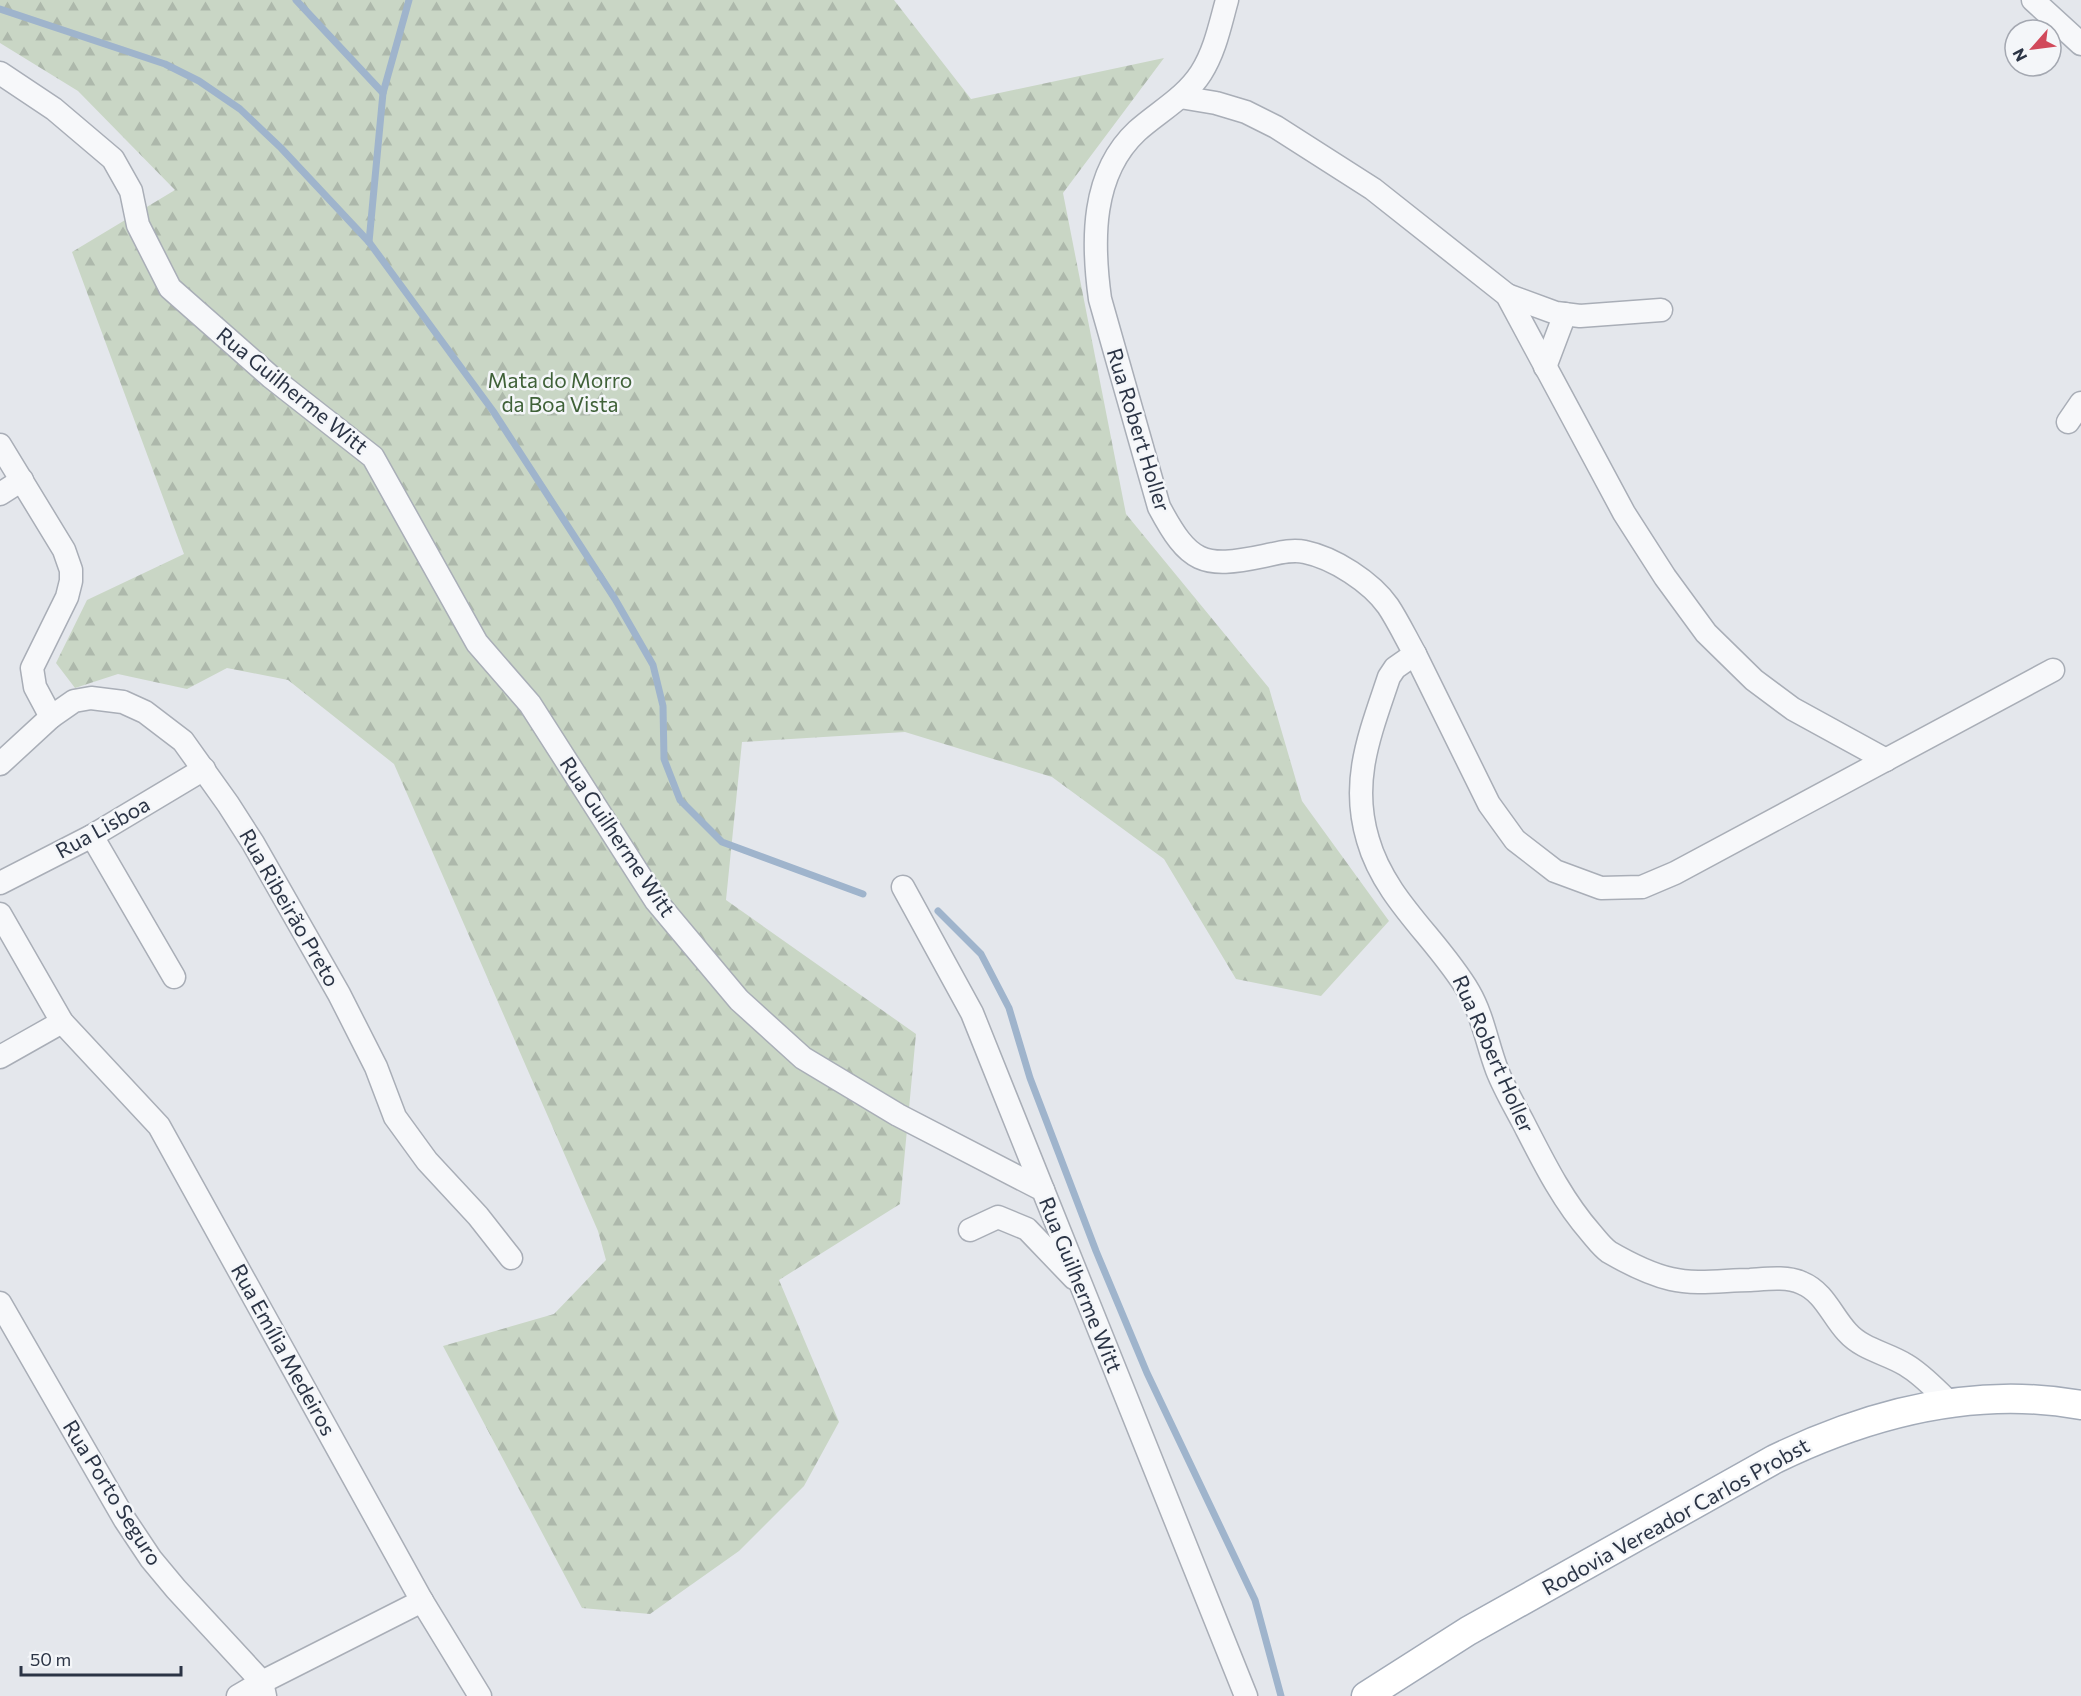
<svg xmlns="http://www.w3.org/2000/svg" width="2081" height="1696" font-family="Commissioner,sans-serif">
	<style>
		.forest { fill: url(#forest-firs) }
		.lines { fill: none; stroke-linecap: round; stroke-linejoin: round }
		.stream { stroke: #9fb4cc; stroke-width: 7 }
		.minor-casing { stroke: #a9aeb7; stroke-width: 25 }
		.major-casing { stroke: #a3abb8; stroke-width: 31 }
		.minor { stroke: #f7f8fa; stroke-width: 22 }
		.major { stroke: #fff; stroke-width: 28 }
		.labels { text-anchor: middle; stroke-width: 5; stroke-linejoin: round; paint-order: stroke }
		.park-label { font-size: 21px; fill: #3f6138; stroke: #f4f6f9 }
		.street-label { font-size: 21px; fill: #2b3445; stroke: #f4f6f9 }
	</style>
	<defs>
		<pattern id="forest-firs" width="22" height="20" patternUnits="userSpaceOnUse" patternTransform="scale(1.5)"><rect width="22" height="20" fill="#c9d6c5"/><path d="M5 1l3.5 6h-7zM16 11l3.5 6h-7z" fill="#adb8ab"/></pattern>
	</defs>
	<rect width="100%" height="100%" fill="#e4e7ec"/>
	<!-- forest -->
	<polygon class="forest" points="0,0 894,0 971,99 1164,58 1063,193 1126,514 1269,688 1302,801 1389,921 1321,996 1236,979 1164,859 1052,777 905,732 742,742 726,900 916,1034 900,1204 779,1280 839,1422 804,1486 739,1551 650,1614 582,1608 443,1346 554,1314 606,1260 598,1231 394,764 288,680 227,668 187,689 118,674 75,688 56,663 87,600 184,554 72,252 175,190 78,91 0,43"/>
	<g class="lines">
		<!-- stream -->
		<g class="stream">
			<polyline points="296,0 383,93"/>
			<polyline points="0,9 165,64 199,81 240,109 281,148 369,242 493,411 615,599 653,665 663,706 664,759 680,800 722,842 863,894"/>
			<polyline points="369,242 383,93 409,0"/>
			<polyline points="938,911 981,954 1009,1008 1030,1078 1096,1251 1147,1373 1255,1600 1281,1696"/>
		</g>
		<!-- minor casing -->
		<g class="minor-casing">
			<g id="minor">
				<path d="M1227,0c-7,25 -12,51 -26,73 -16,25 -43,39 -64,58 -46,43 -45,110 -37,168l59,208c30,56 43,62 105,49 14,-3 28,-7 41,-4 29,6 66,30 83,54 10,15 18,32 27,48l-20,14 -6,9c-19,57 -39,104 -21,163 17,60 70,99 101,152 14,24 18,52 28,78 7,18 17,35 26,52 20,39 39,78 68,111 6,7 11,14 18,19 19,11 40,22 62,27 25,6 54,1 79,1 16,-1 37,-4 52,3 22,9 30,33 45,49 16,18 40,21 59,33 17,10 30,25 44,38"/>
				<polyline points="2033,0 2081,44"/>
				<polyline points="0,73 54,109 113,159 131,191 138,225 170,288 271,377 373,457 477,643 530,704 656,901 739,1000 803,1058 898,1115 1043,1190 1246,1696"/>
				<polyline points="1180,97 1216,103 1246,112 1276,127 1373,189 1507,295 1624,513 1665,577 1706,633 1754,680 1793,709 1886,760"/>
				<polyline points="1507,295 1556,313 1580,316 1661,310"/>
				<polyline points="1545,367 1565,314"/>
				<polyline points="2068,422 2081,403"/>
				<polyline points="0,445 64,550 71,570 71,581 67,597 32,668 35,687 51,717"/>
				<polyline points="0,494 22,480"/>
				<polyline points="1415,654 1489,804 1515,840 1555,871 1601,888 1642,887 1675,873 2053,670"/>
				<polyline points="0,764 51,717 74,701 91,698 123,702 145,712 183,741 228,804 253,843 339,994 376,1067 395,1117 427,1161 478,1216 511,1258"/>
				<polyline points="92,836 174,977"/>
				<polyline points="0,883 92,836 204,769"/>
				<polyline points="903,887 972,1013 1043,1190"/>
				<polyline points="0,914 62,1022 159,1126 422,1601 480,1696"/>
				<polyline points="0,1057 62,1022"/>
				<polyline points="970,1230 998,1217 1027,1229 1074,1278"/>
				<polyline points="0,1303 125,1520 151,1559 176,1589 262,1682 265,1696"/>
				<polyline points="238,1696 262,1682 422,1601"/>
			</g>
		</g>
		<!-- major casing -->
		<g class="major-casing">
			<path id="major" d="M1366,1696l102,-65 307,-172c95,-46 201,-73 306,-54"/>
		</g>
		<!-- minor -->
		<use href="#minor" class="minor"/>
		<!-- major -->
		<use href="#major" class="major"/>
	</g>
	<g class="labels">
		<!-- park labels -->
		<g class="park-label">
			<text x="560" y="388">Mata do Morro<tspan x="560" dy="24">da Boa Vista</tspan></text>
		</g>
		<!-- street labels -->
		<g class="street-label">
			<text transform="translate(292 391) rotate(39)" y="7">Rua Guilherme Witt</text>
			<text transform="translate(1138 430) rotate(73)" y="7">Rua Robert Holler</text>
			<text transform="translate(103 828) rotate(-29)" y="7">Rua Lisboa</text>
			<text transform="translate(617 837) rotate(56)" y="7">Rua Guilherme Witt</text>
			<text transform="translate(289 908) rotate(60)" y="7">Rua Ribeirão Preto</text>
			<text transform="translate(1493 1054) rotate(66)" y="7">Rua Robert Holler</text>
			<text transform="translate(1080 1285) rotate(68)" y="7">Rua Guilherme Witt</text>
			<text transform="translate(283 1350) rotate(61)" y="7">Rua Emília Medeiros</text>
			<text transform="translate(112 1493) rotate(58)" y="7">Rua Porto Seguro</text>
			<text transform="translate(1676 1517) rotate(-29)" y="7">Rodovia Vereador Carlos Probst</text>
		</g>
	</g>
	<!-- north arrow -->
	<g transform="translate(2033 48) rotate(242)"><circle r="28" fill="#f4f6f9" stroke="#a4a8b1" stroke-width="1.5"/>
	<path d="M0-4.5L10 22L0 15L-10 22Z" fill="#d1495b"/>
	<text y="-9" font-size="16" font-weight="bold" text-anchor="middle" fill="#2b3445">N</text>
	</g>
	<!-- scale -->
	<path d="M21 1666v9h160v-9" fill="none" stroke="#2b3445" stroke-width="3"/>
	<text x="30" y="1666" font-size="18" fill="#2b3445" stroke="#f4f6f9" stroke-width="4.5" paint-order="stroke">50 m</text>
</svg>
